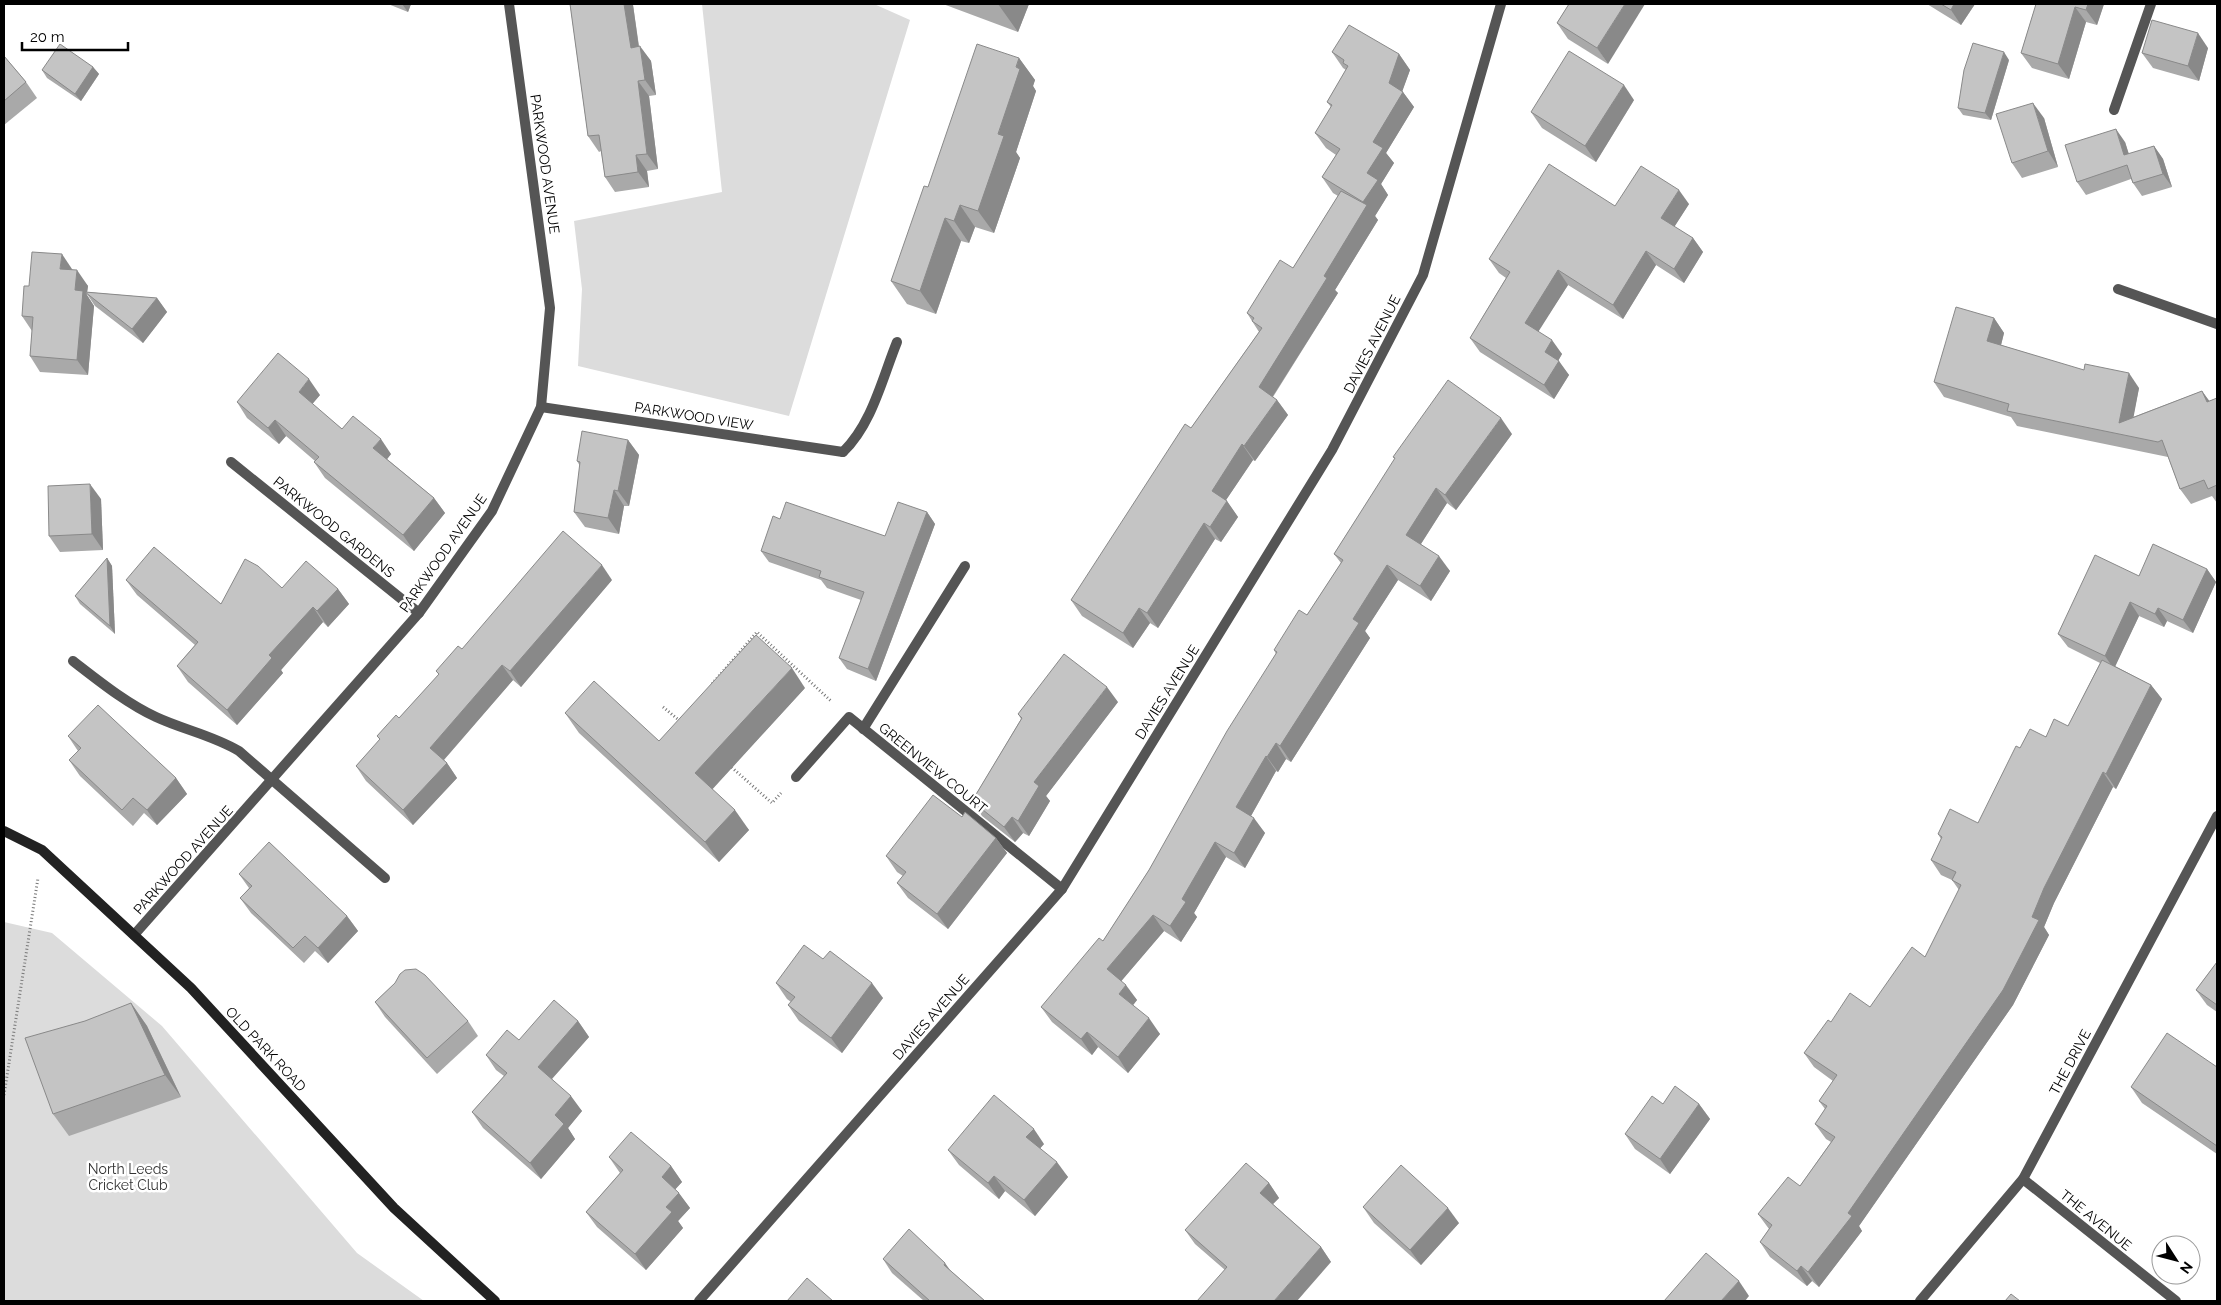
<svg xmlns="http://www.w3.org/2000/svg" width="2221" height="1305" font-family="Raleway,sans-serif">
	<style>
		.green { fill: #dcdcdc }
		.lines { fill: none; stroke-linecap: round; stroke-linejoin: round }
		.path { stroke: #777; stroke-width: 3; stroke-dasharray: 1 2.5; stroke-linecap: butt }
		.lane { stroke: #555; stroke-width: 10 }
		.street { stroke: #555; stroke-width: 10 }
		.secondary { stroke: #222; stroke-width: 10 }
		.wall { fill: #a9a9a9 }
		.shaded-wall { fill: #898989 }
		.building { fill: #c4c4c4; stroke: #898989 }
		.labels { text-anchor: middle; stroke-width: 5; stroke-linejoin: round; paint-order: stroke }
		.street-label { font-size: 14px; fill: #000; stroke: #fff }
		.park-label { font-size: 14px; fill: #333; stroke: #fff }
	</style>
	<rect width="100%" height="100%" fill="#fff"/>
	<!-- green -->
	<g class="green">
		<polygon points="702,4 874,4 910,20 789,416 578,366 582,289 574,221 722,192"/>
		<polygon points="4,922 52,933 162,1026 357,1253 424,1301 4,1301"/>
	</g>
	<g class="lines">
		<!-- path -->
		<g class="path">
			<polyline points="712,684 757,632 832,702"/>
			<polyline points="663,707 680,721"/>
			<polyline points="729,765 772,803 781,793"/>
			<polyline points="4,1095 38,878"/>
		</g>
		<!-- lane -->
		<g class="lane">
			<path d="M843,452c29,-28 39,-73 54,-110"/>
			<path d="M73,661c26,20 53,42 83,56 28,13 56,18 83,34l146,127"/>
			<polyline points="863,729 965,566"/>
		</g>
		<!-- street -->
		<g class="street">
			<polyline points="2114,110 2151,4"/>
			<polyline points="2118,289 2217,324"/>
			<polyline points="541,407 843,452"/>
			<polyline points="231,462 419,613"/>
			<polyline points="796,777 849,717 1062,889"/>
			<polyline points="134,935 419,613 492,511 541,407 550,308 509,4"/>
			<polyline points="2023,1179 2176,1301"/>
			<polyline points="699,1301 1062,889 1332,450 1423,275 1501,4"/>
			<polyline points="1920,1301 2023,1179 2217,816"/>
		</g>
		<!-- secondary -->
		<polyline class="secondary" points="4,831 42,850 191,988 394,1208 495,1301"/>
	</g>
	<!-- wall -->
	<g class="wall">
		<polygon points="388,4 411,4 408,12"/>
		<polygon points="570,4 643,4 633,5 639,46 651,61 656,95 649,96 658,169 647,171 649,187 615,192 605,177 601,151 599,152 588,136"/>
		<polygon points="943,4 1029,4 1018,32"/>
		<polygon points="1569,4 1608,64 1568,39 1557,23"/>
		<polygon points="1927,4 1975,4 1961,25"/>
		<polygon points="2036,4 2104,4 2097,25 2086,22 2069,79 2032,68 2021,53"/>
		<polygon points="2208,48 2199,81 2153,68 2142,53"/>
		<polygon points="1332,52 1399,54 1410,70 1402,91 1414,107 1386,153 1394,163 1381,184 1388,195 1375,216 1378,220 1335,290 1338,293 1273,397 1277,400 1288,415 1255,461 1253,460 1226,500 1238,517 1221,542 1215,539 1158,628 1150,623 1133,648 1082,616 1071,600 1191,428 1259,332 1247,313 1293,268 1338,196 1333,193 1322,177 1336,155 1326,148 1315,133 1331,107 1327,102 1346,70 1343,68"/>
		<polygon points="4,56 26,82 37,98 4,125"/>
		<polygon points="1019,58 1035,80 1033,86 1036,91 1016,152 1020,158 994,233 975,227 969,243 961,241 936,314 907,304 891,281 928,187"/>
		<polygon points="2009,60 1991,120 1963,115 1958,108"/>
		<polygon points="93,67 99,74 81,101 47,78 42,70"/>
		<polygon points="1634,100 1596,162 1542,128 1531,112"/>
		<polygon points="2044,118 2058,167 2022,178 2012,163"/>
		<polygon points="2125,142 2129,154 2154,146 2163,159 2172,187 2142,196 2133,183 2131,179 2086,195 2077,182"/>
		<polygon points="1689,204 1674,227 1693,238 1703,252 1684,283 1656,265 1623,319 1568,285 1538,331 1562,354 1558,361 1569,375 1554,399 1480,352 1470,338 1506,278 1499,273 1489,259 1615,206"/>
		<polygon points="72,269 88,286 87,292 157,298 167,312 143,343 95,306 87,294 87,295 94,306 88,375 40,372 30,356 32,331 22,316 29,286"/>
		<polygon points="1994,318 2004,333 2001,345 2139,388 2133,417 2202,391 2209,401 2217,398 2217,503 2212,496 2191,504 2180,489 2168,457 2017,426 2011,417 1944,397 1934,382"/>
		<polygon points="320,395 312,404 342,429 391,454 387,459 434,498 445,513 414,551 325,478 314,462 315,461 286,436 279,444 247,418 237,402"/>
		<polygon points="1512,434 1456,510 1447,503 1421,544 1450,571 1431,601 1398,580 1365,631 1370,638 1291,762 1286,759 1278,772 1276,771 1251,816 1265,833 1245,868 1226,857 1194,913 1197,917 1181,942 1164,931 1121,981 1137,1000 1133,1005 1160,1034 1128,1073 1098,1047 1092,1055 1052,1022 1041,1007 1103,941 1149,870 1276,654 1274,650 1307,615 1341,563 1334,554 1395,459 1393,457"/>
		<polygon points="628,440 639,455 629,506 624,506 619,534 585,527 574,512 580,466 577,461"/>
		<polygon points="101,499 103,550 60,552 49,536"/>
		<polygon points="927,512 935,524 876,681 847,669 839,658 861,600 827,588 821,580 769,562 761,551 780,519 885,536"/>
		<polygon points="107,558 112,566 115,634 80,604 75,596"/>
		<polygon points="2207,569 2216,582 2193,633 2167,621 2164,627 2139,616 2115,666 2151,685 2162,699 2116,789 2113,787 2054,903 2044,927 2049,935 2013,1005 1859,1226 1862,1231 1819,1287 1812,1281 1807,1286 1770,1257 1760,1242 1769,1229 1758,1214 1800,1186 1831,1142 1826,1139 1815,1124 1825,1109 1819,1101 1833,1081 1814,1067 1804,1053 1831,1022 1870,1007 1925,957 1959,890 1952,880 1941,875 1931,860 1941,839 1938,834 1978,823 2020,748 2068,726 2100,663 2068,647 2058,634 2139,576"/>
		<polygon points="126,580 221,604 338,589 349,604 328,627 323,622 281,670 283,673 237,725 188,682 177,666 195,645 137,595"/>
		<polygon points="612,580 521,687 513,680 444,760 447,763 457,778 413,825 366,781 356,766 380,740 377,736 399,718 439,675 436,671 462,649"/>
		<polygon points="805,688 712,789 749,830 719,862 579,733 565,713 659,741"/>
		<polygon points="1118,702 1046,796 1050,801 1029,836 1023,833 1015,842 982,816 972,801 1021,719 1018,714"/>
		<polygon points="68,736 176,778 187,794 157,825 144,813 133,826 80,776 69,760 78,751"/>
		<polygon points="962,817 996,838 1007,853 948,929 908,898 897,883 903,876 897,872 886,856"/>
		<polygon points="239,874 347,916 358,931 328,963 315,951 304,963 251,913 240,898 249,888"/>
		<polygon points="823,959 883,998 842,1053 799,1021 788,1005 791,1002 787,999 776,983"/>
		<polygon points="2217,962 2217,1012 2207,1005 2196,990"/>
		<polygon points="395,983 468,1021 478,1036 437,1074 385,1017 375,1002"/>
		<polygon points="131,1003 147,1026 181,1097 69,1136 53,1114"/>
		<polygon points="578,1021 589,1037 552,1079 582,1111 568,1128 575,1139 541,1179 483,1128 472,1112 504,1076 496,1070 486,1055 519,1040"/>
		<polygon points="2217,1067 2217,1154 2142,1103 2131,1087"/>
		<polygon points="1663,1104 1699,1104 1710,1119 1670,1174 1635,1149 1625,1134"/>
		<polygon points="1044,1144 1040,1148 1068,1177 1035,1216 1005,1191 999,1199 959,1165 948,1150"/>
		<polygon points="609,1157 671,1166 682,1182 675,1189 690,1208 678,1221 683,1228 646,1270 597,1227 586,1212 620,1173"/>
		<polygon points="1269,1183 1279,1198 1273,1204 1321,1247 1331,1262 1225,1270 1195,1244 1185,1230"/>
		<polygon points="1363,1207 1459,1223 1421,1265 1374,1223"/>
		<polygon points="883,1259 952,1272 985,1301 924,1301 892,1273"/>
	</g>
	<!-- shaded-wall -->
	<g class="shaded-wall">
		<polygon points="402,4 411,4 408,12"/>
		<polygon points="624,4 632,4 633,5 641,63 631,48"/>
		<polygon points="998,4 1029,4 1018,32"/>
		<polygon points="1625,4 1645,4 1608,64 1597,48"/>
		<polygon points="1954,4 1975,4 1961,25 1951,10"/>
		<polygon points="2088,4 2104,4 2097,25 2086,10"/>
		<polygon points="2075,7 2086,22 2069,79 2058,64"/>
		<polygon points="2198,33 2208,48 2199,81 2188,66"/>
		<polygon points="640,46 651,61 656,95 645,80"/>
		<polygon points="2004,52 2009,60 1991,120 1985,113"/>
		<polygon points="1399,54 1410,70 1401,95 1403,92 1414,107 1386,153 1394,163 1381,184 1388,195 1375,216 1378,220 1335,290 1338,293 1269,402 1259,387 1324,276 1363,202 1367,173 1373,142 1389,83"/>
		<polygon points="1019,58 1035,80 1033,86 1036,91 1016,152 1020,158 994,233 978,211"/>
		<polygon points="93,67 99,74 81,101 75,94"/>
		<polygon points="638,81 649,96 658,169 647,154"/>
		<polygon points="1624,85 1634,100 1596,162 1585,146"/>
		<polygon points="2033,103 2044,118 2058,167 2048,151"/>
		<polygon points="2116,129 2125,142 2133,168 2124,155"/>
		<polygon points="2154,146 2163,159 2172,187 2163,174"/>
		<polygon points="636,155 647,171 649,187 638,172"/>
		<polygon points="1679,190 1689,204 1671,232 1661,218"/>
		<polygon points="960,205 975,227 969,243 954,221"/>
		<polygon points="945,218 961,241 936,314 920,291"/>
		<polygon points="1693,238 1703,252 1684,283 1674,269"/>
		<polygon points="1646,251 1656,265 1623,319 1613,305"/>
		<polygon points="62,254 72,269 71,284 60,269"/>
		<polygon points="77,270 88,286 87,293 85,292 94,306 88,375 77,360 75,290"/>
		<polygon points="1558,270 1568,285 1535,337 1525,323"/>
		<polygon points="157,298 167,312 143,343 132,329"/>
		<polygon points="1994,318 2004,333 1998,357 1987,341"/>
		<polygon points="1552,340 1562,354 1555,366 1545,352"/>
		<polygon points="1559,361 1569,375 1554,399 1544,385"/>
		<polygon points="2129,373 2139,388 2130,436 2119,423"/>
		<polygon points="309,379 320,395 309,408 299,392"/>
		<polygon points="2202,391 2213,406 2207,402"/>
		<polygon points="1277,400 1288,415 1255,461 1244,446"/>
		<polygon points="1501,418 1512,434 1456,510 1445,495"/>
		<polygon points="275,420 286,436 279,444 268,428"/>
		<polygon points="381,439 391,454 384,463 373,448"/>
		<polygon points="628,440 639,455 629,506 618,491"/>
		<polygon points="1242,444 1253,460 1222,506 1212,491"/>
		<polygon points="90,484 101,499 103,550 92,534"/>
		<polygon points="1436,488 1447,503 1417,550 1406,535"/>
		<polygon points="614,490 624,506 619,534 608,518"/>
		<polygon points="434,498 445,513 414,551 403,535"/>
		<polygon points="1227,501 1238,517 1221,542 1210,527"/>
		<polygon points="927,512 935,524 876,681 868,669"/>
		<polygon points="1204,523 1215,539 1158,628 1147,613"/>
		<polygon points="1439,556 1450,571 1431,601 1420,586"/>
		<polygon points="107,558 112,566 115,634 110,626"/>
		<polygon points="602,565 612,580 521,687 510,671"/>
		<polygon points="1387,565 1398,580 1365,631 1370,638 1291,762 1280,746 1353,619"/>
		<polygon points="2207,569 2216,582 2193,633 2183,620"/>
		<polygon points="338,589 349,604 328,627 317,611"/>
		<polygon points="2130,602 2139,616 2114,669 2105,656"/>
		<polygon points="313,607 323,622 281,670 283,673 237,725 227,710 269,655"/>
		<polygon points="1139,608 1150,623 1133,648 1123,633"/>
		<polygon points="2158,608 2167,621 2164,627 2155,614"/>
		<polygon points="502,665 513,680 441,763 430,748"/>
		<polygon points="792,668 805,688 709,793 695,773"/>
		<polygon points="2151,685 2162,699 2116,789 2106,774"/>
		<polygon points="1107,687 1118,702 1046,796 1050,801 1029,836 1018,821 1034,782"/>
		<polygon points="1276,743 1286,759 1278,772 1267,757"/>
		<polygon points="1266,756 1276,771 1247,823 1236,807"/>
		<polygon points="447,763 457,778 413,825 403,810"/>
		<polygon points="2103,772 2113,787 2054,903 2044,927 2049,935 2013,1005 1859,1226 1862,1231 1819,1287 1808,1272 1848,1213 2032,917 2044,888"/>
		<polygon points="176,778 187,794 157,825 147,810"/>
		<polygon points="735,810 749,830 719,862 705,842"/>
		<polygon points="1012,817 1023,833 1015,842 1004,827"/>
		<polygon points="1254,818 1265,833 1245,868 1234,853"/>
		<polygon points="996,838 1007,853 948,929 937,914"/>
		<polygon points="1215,842 1226,857 1194,913 1197,917 1181,942 1170,926 1182,899"/>
		<polygon points="1153,915 1164,931 1118,985 1107,969"/>
		<polygon points="347,916 358,931 328,963 318,948"/>
		<polygon points="872,983 883,998 842,1053 831,1038"/>
		<polygon points="1126,985 1137,1000 1130,1009 1119,994"/>
		<polygon points="131,1003 147,1026 181,1097 165,1075"/>
		<polygon points="1149,1018 1160,1034 1128,1073 1118,1057"/>
		<polygon points="578,1021 589,1037 549,1082 538,1067"/>
		<polygon points="1087,1032 1098,1047 1092,1055 1081,1039"/>
		<polygon points="571,1096 582,1111 568,1128 575,1139 541,1179 530,1163 555,1115"/>
		<polygon points="1699,1104 1710,1119 1670,1174 1660,1159"/>
		<polygon points="1034,1129 1044,1144 1037,1152 1026,1137"/>
		<polygon points="1057,1162 1068,1177 1035,1216 1024,1200"/>
		<polygon points="671,1166 682,1182 672,1193 662,1177"/>
		<polygon points="994,1176 1005,1191 999,1199 988,1183"/>
		<polygon points="1269,1183 1279,1198 1270,1207 1260,1193"/>
		<polygon points="679,1193 690,1208 678,1221 683,1228 646,1270 635,1254 666,1207"/>
		<polygon points="1448,1208 1459,1223 1421,1265 1410,1250"/>
		<polygon points="1321,1247 1331,1262 1297,1301 1274,1301"/>
		<polygon points="945,1263 955,1277 944,1265"/>
		<polygon points="1801,1266 1812,1281 1807,1286 1797,1271"/>
		<polygon points="1739,1281 1749,1296 1745,1301 1721,1301"/>
	</g>
	<!-- building -->
	<g class="building">
		<polygon points="570,4 624,4 631,48 640,46 645,80 638,81 647,154 636,155 638,172 605,177 599,135 588,136"/>
		<polygon points="1569,4 1625,4 1597,48 1557,23"/>
		<polygon points="1941,4 1954,4 1951,10"/>
		<polygon points="2036,4 2088,4 2086,10 2075,7 2058,64 2021,53"/>
		<polygon points="2152,20 2198,33 2188,66 2142,53"/>
		<polygon points="1349,25 1399,54 1389,83 1403,92 1373,142 1383,148 1367,173 1378,180 1363,202 1322,177 1340,149 1315,133 1332,105 1327,102 1348,66 1343,63 1344,60 1332,52"/>
		<polygon points="1973,43 2004,52 1985,113 1958,108 1964,70"/>
		<polygon points="60,44 93,67 75,94 42,70"/>
		<polygon points="977,44 1019,58 1016,67 1020,69 998,134 1004,136 978,211 960,205 954,221 945,218 920,291 891,281 924,186 928,187"/>
		<polygon points="1569,51 1624,85 1585,146 1531,112"/>
		<polygon points="4,56 26,82 4,101"/>
		<polygon points="2033,103 2048,151 2012,163 1996,114"/>
		<polygon points="2116,129 2124,155 2154,146 2163,174 2133,183 2127,165 2077,182 2065,145"/>
		<polygon points="1549,164 1615,206 1641,166 1679,190 1661,218 1693,238 1674,269 1646,251 1613,305 1558,270 1525,323 1552,340 1545,352 1559,361 1544,385 1470,338 1510,272 1489,259"/>
		<polygon points="1341,191 1367,205 1324,276 1327,278 1259,387 1277,400 1244,446 1242,444 1212,491 1227,501 1210,527 1204,523 1147,613 1139,608 1123,633 1071,600 1185,424 1191,428 1262,328 1252,321 1254,318 1247,313 1280,260 1293,268"/>
		<polygon points="32,252 62,254 60,269 77,270 75,290 83,291 77,360 30,356 33,317 22,316 24,286 29,286"/>
		<polygon points="85,292 157,298 132,329"/>
		<polygon points="1956,307 1994,318 1987,341 2084,370 2085,364 2129,373 2119,423 2202,391 2207,402 2217,398 2217,485 2208,489 2204,480 2180,489 2162,440 2158,442 2007,411 2009,404 1934,382"/>
		<polygon points="278,353 309,379 299,392 342,429 353,416 381,439 373,448 434,498 403,535 314,462 319,457 275,420 268,428 237,402"/>
		<polygon points="1448,380 1501,418 1445,495 1436,488 1406,535 1439,556 1420,586 1387,565 1353,619 1359,623 1280,746 1276,743 1267,757 1266,756 1236,807 1254,818 1234,853 1215,842 1182,899 1186,902 1170,926 1153,915 1107,969 1126,985 1119,994 1149,1018 1118,1057 1087,1032 1081,1039 1041,1007 1099,938 1103,941 1149,870 1227,731 1277,652 1274,650 1299,610 1307,615 1343,560 1334,554 1395,458 1393,457"/>
		<polygon points="582,431 628,440 618,491 614,490 608,518 574,512 580,462 577,461"/>
		<polygon points="90,484 92,534 49,536 48,486"/>
		<polygon points="786,502 885,536 898,502 927,512 868,669 839,658 864,592 819,577 821,571 761,551 773,516 780,519"/>
		<polygon points="563,531 602,565 510,671 502,665 430,748 447,763 403,810 356,766 380,739 377,736 396,715 399,718 439,674 436,671 458,646 462,649"/>
		<polygon points="2153,544 2207,569 2183,620 2158,608 2155,614 2130,602 2105,656 2058,634 2095,555 2139,576"/>
		<polygon points="154,547 221,604 245,559 258,566 282,588 306,561 338,589 317,611 313,607 269,655 272,658 227,710 177,666 198,642 126,580"/>
		<polygon points="107,558 110,626 75,596"/>
		<polygon points="756,635 792,668 695,773 735,810 705,842 565,713 594,681 659,741"/>
		<polygon points="1064,654 1107,687 1034,782 1039,786 1018,821 1012,817 1004,827 972,801 1022,718 1018,714"/>
		<polygon points="2102,660 2151,685 2106,774 2103,772 2044,888 2032,917 2039,920 2003,990 1848,1213 1852,1216 1808,1272 1801,1266 1797,1271 1760,1242 1772,1225 1758,1214 1788,1177 1800,1186 1835,1137 1815,1124 1827,1106 1819,1101 1837,1075 1804,1053 1828,1020 1831,1022 1850,993 1870,1007 1912,947 1925,957 1961,885 1952,880 1956,872 1931,860 1942,837 1938,834 1950,809 1978,823 2016,746 2020,748 2030,729 2046,737 2054,719 2068,726"/>
		<polygon points="98,705 176,778 147,810 133,798 122,810 69,760 81,748 68,736"/>
		<polygon points="933,795 962,817 965,812 996,838 937,914 897,883 906,872 886,856"/>
		<polygon points="269,842 347,916 318,948 305,936 293,948 240,898 252,886 239,874"/>
		<polygon points="804,945 823,959 830,951 872,983 831,1038 788,1005 795,997 776,983"/>
		<polygon points="2217,962 2217,1005 2196,990"/>
		<polygon points="416,969 425,975 468,1021 427,1058 375,1002 395,983 400,974 405,970"/>
		<polygon points="554,1000 578,1021 538,1067 571,1096 555,1115 564,1124 530,1163 472,1112 507,1073 486,1055 507,1030 519,1040"/>
		<polygon points="131,1003 165,1075 53,1114 25,1038 85,1021"/>
		<polygon points="2167,1033 2217,1067 2217,1146 2131,1087"/>
		<polygon points="1675,1086 1699,1104 1660,1159 1625,1134 1652,1096 1663,1104"/>
		<polygon points="994,1095 1034,1129 1026,1137 1057,1162 1024,1200 994,1176 988,1183 948,1150"/>
		<polygon points="631,1132 671,1166 662,1177 679,1193 666,1207 672,1212 635,1254 586,1212 623,1170 609,1157"/>
		<polygon points="1246,1163 1269,1183 1260,1193 1321,1247 1274,1301 1197,1301 1227,1267 1185,1230"/>
		<polygon points="1401,1165 1448,1208 1410,1250 1363,1207"/>
		<polygon points="909,1229 945,1263 944,1265 985,1301 930,1301 883,1259"/>
		<polygon points="1706,1253 1739,1281 1721,1301 1664,1301"/>
		<polygon points="807,1278 833,1301 787,1301"/>
		<polygon points="2011,1294 2020,1301 2005,1301"/>
	</g>
	<g class="labels">
		<!-- street labels -->
		<g class="street-label">
			<text transform="translate(545 164) rotate(82)" y="5">PARKWOOD AVENUE</text>
			<text transform="translate(1372 344) rotate(-63)" y="5">DAVIES AVENUE</text>
			<text transform="translate(694 416) rotate(9)" y="5">PARKWOOD VIEW</text>
			<text transform="translate(334 527) rotate(39)" y="5">PARKWOOD GARDENS</text>
			<text transform="translate(443 553) rotate(-55)" y="5">PARKWOOD AVENUE</text>
			<text transform="translate(1167 692) rotate(-58)" y="5">DAVIES AVENUE</text>
			<text transform="translate(933 768) rotate(39)" y="5">GREENVIEW COURT</text>
			<text transform="translate(183 860) rotate(-48)" y="5">PARKWOOD AVENUE</text>
			<text transform="translate(931 1017) rotate(-49)" y="5">DAVIES AVENUE</text>
			<text transform="translate(266 1049) rotate(47)" y="5">OLD PARK ROAD</text>
			<text transform="translate(2070 1062) rotate(-62)" y="5">THE DRIVE</text>
			<text transform="translate(2096 1220) rotate(39)" y="5">THE AVENUE</text>
		</g>
		<!-- park labels -->
		<g class="park-label">
			<text x="128" y="1174">North Leeds<tspan x="128" dy="16">Cricket Club</tspan></text>
		</g>
	</g>
	<!-- border -->
	<rect width="2221" height="1305" fill="none" stroke="#000000" stroke-width="10"/>
	<!-- north arrow -->
	<g transform="translate(2176 1260) rotate(126)"><circle r="24" fill="#ffffff" stroke="#999999"/>
	<path d="M0-4L9 19L0 12L-9 19Z" fill="#000000"/>
	<text y="-8" font-size="14" font-weight="bold" text-anchor="middle" fill="#000000">N</text>
	</g>
	<!-- scale -->
	<path d="M22 42v8h106v-8" fill="none" stroke="#000000" stroke-width="2.5"/>
	<text x="30" y="42" font-size="15" fill="#000000" stroke="#ffffff" stroke-width="4" paint-order="stroke">20 m</text>
</svg>
